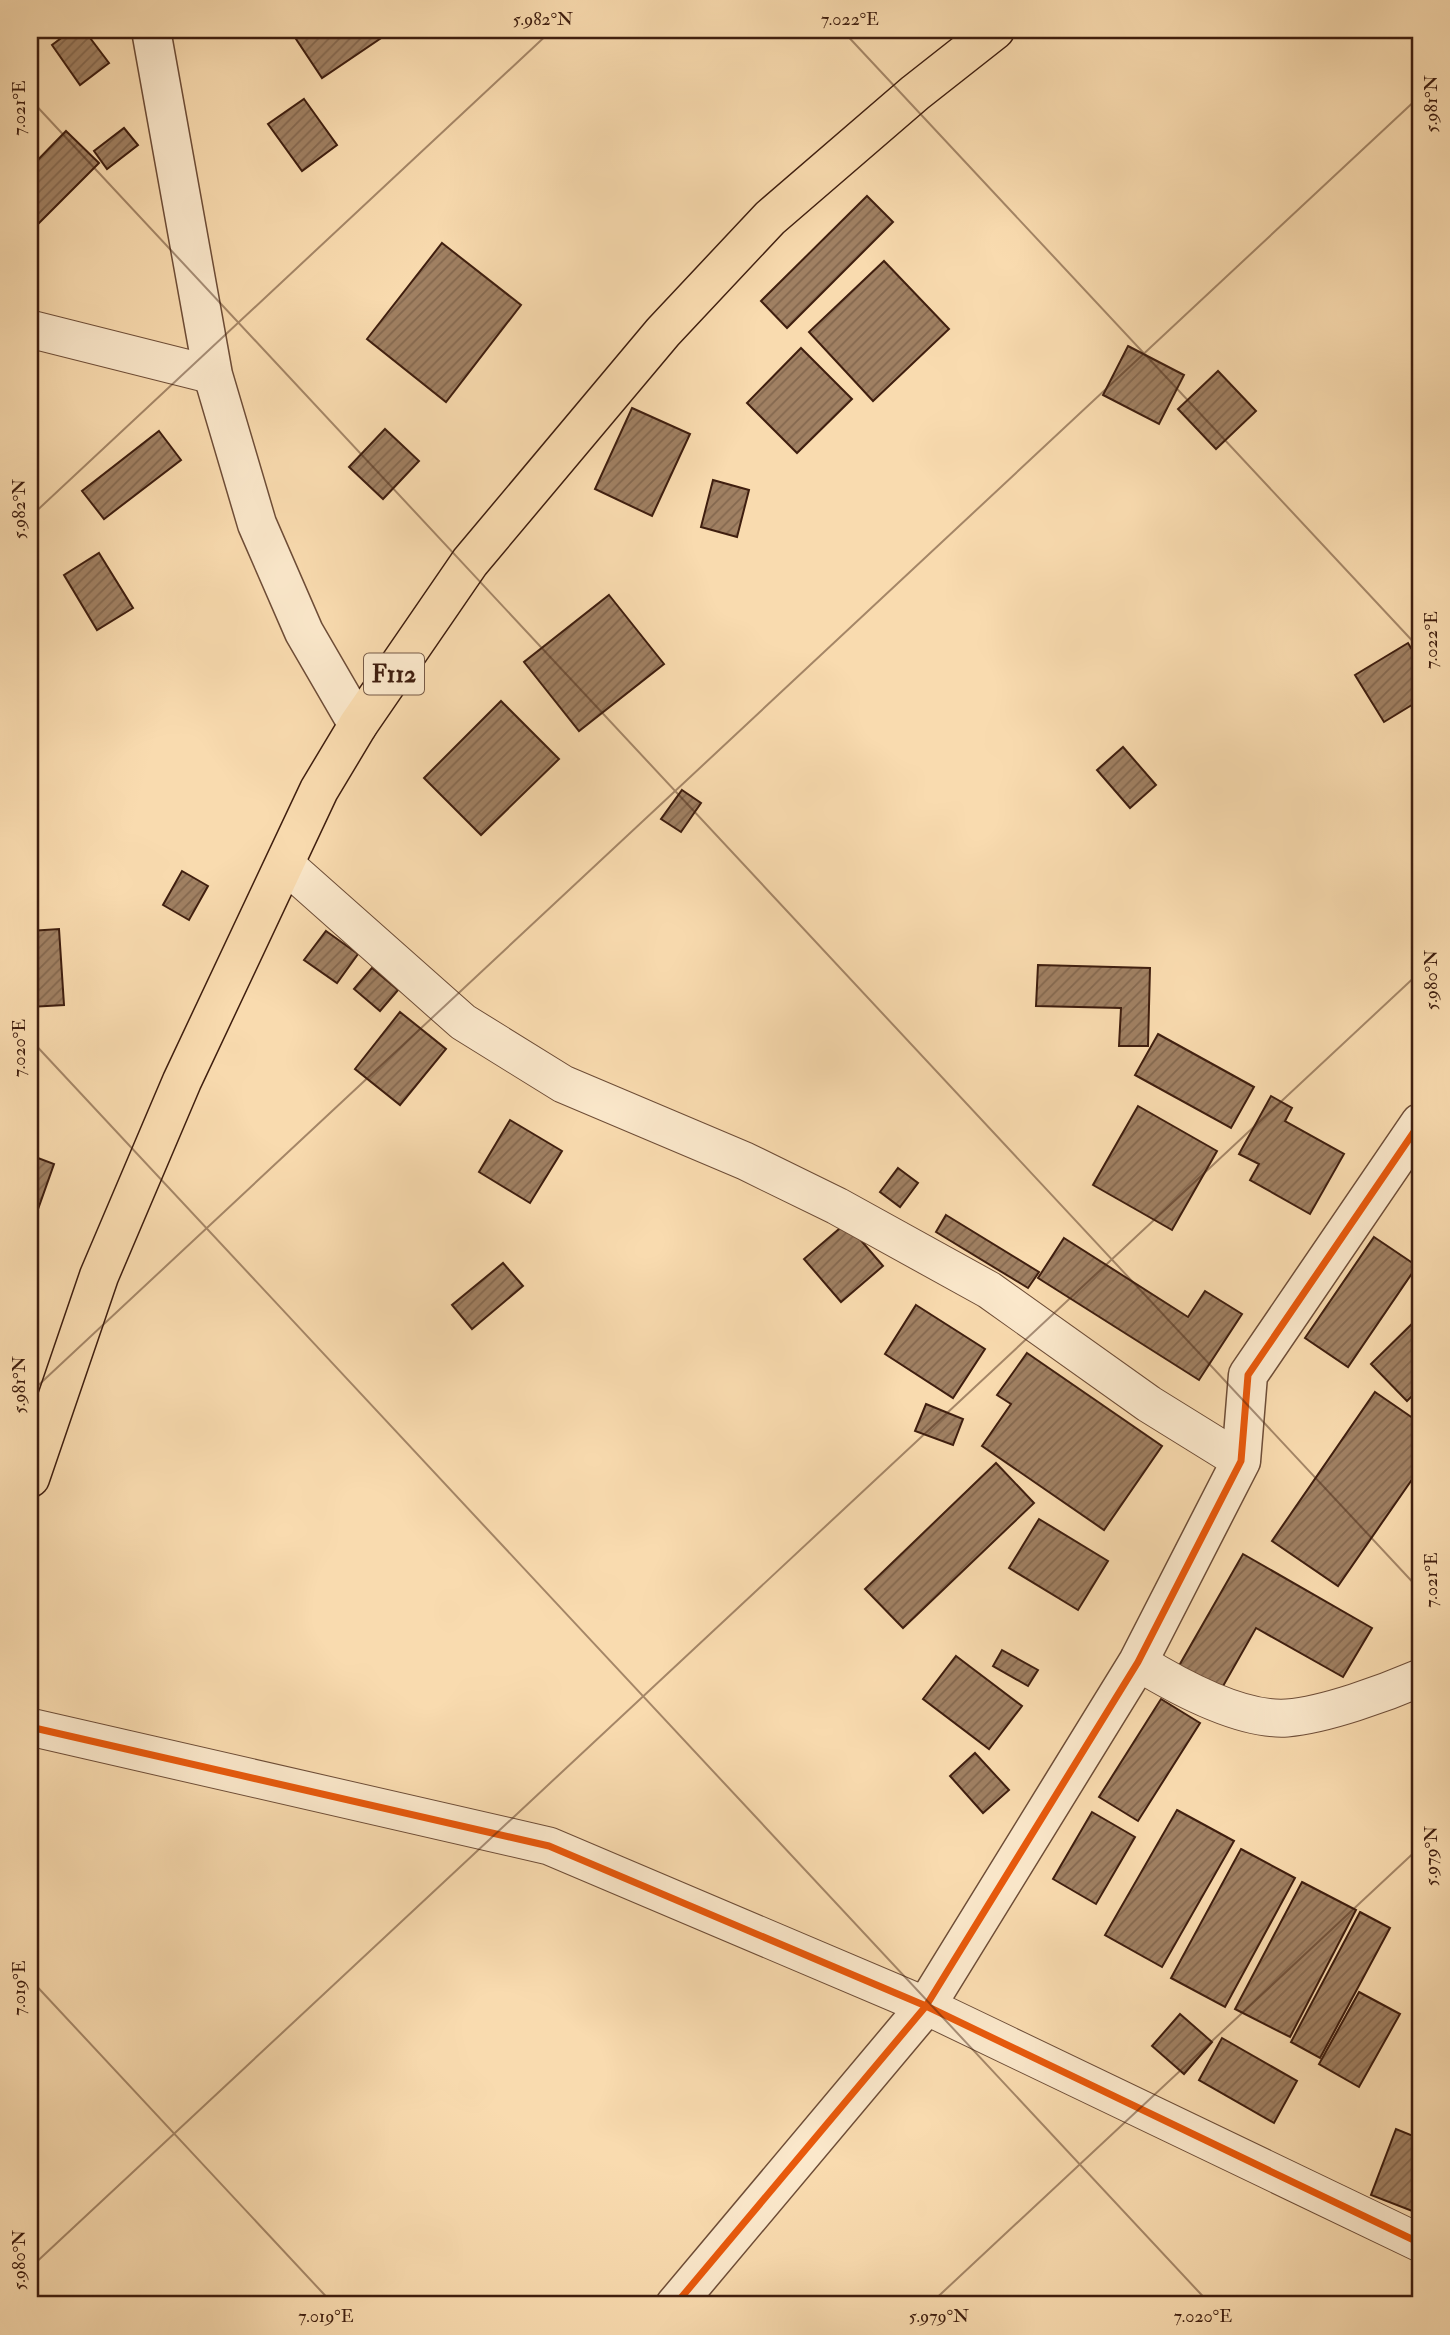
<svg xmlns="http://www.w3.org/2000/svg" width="1450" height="2335" font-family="'IM FELL Double Pica',serif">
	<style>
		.building { fill: url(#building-hatch); stroke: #3f1e0f; stroke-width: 2 }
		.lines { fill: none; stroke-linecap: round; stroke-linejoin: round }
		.minor-casing { stroke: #6e4d37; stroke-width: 39 }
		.tertiary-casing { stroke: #6e4d37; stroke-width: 41 }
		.primary-casing { stroke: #3f1e0f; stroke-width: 41 }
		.minor { stroke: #fbe8cb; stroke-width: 37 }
		.tertiary { stroke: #fbe8cb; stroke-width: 38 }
		.primary { stroke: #f9dbaf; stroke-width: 38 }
		.cycleway-casing { stroke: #fbe8cb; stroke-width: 11 }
		.cycleway { stroke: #e8590c; stroke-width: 7 }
		.ticks { fill: none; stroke: #3f1e0f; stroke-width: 2; stroke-opacity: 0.45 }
		.labels { text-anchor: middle; stroke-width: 5; stroke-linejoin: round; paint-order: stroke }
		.shield { fill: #fbe8cb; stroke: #775b47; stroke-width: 2 }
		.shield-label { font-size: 24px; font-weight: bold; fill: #3f1e0f }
		.neatline { fill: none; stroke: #3f1e0f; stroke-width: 2.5 }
		.ticks-label { font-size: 18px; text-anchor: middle; fill: #3f1e0f }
	</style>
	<defs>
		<pattern id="building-hatch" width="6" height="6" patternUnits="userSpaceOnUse" patternTransform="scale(1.75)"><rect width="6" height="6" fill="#a08062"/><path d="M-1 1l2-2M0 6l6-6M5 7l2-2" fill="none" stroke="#84684f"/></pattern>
	</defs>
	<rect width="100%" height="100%" fill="#f9dbaf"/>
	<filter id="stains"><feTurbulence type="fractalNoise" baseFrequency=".00286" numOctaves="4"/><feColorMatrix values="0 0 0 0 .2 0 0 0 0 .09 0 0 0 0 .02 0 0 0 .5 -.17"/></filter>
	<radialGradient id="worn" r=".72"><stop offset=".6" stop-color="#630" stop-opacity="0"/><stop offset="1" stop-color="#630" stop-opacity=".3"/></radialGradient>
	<!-- building -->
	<g class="building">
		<polygon points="72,30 84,30 109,63 80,85 52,45"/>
		<polygon points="290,30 393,30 322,78"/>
		<polygon points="304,99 337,145 302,171 268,124"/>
		<polygon points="124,128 138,145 107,169 94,151"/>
		<polygon points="66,131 99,163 37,225 30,218 30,168"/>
		<polygon points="867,196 893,222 787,328 761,301"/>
		<polygon points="442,243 521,305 446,402 367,339"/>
		<polygon points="884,261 949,329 873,401 809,332"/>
		<polygon points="1128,346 1184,375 1159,424 1103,395"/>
		<polygon points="801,348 852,399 797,453 747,403"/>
		<polygon points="1218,371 1256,411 1216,449 1178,409"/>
		<polygon points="632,408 690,434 652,516 595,489"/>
		<polygon points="385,429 419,461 383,499 349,467"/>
		<polygon points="159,431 181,460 104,519 82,491"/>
		<polygon points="713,480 749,490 737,537 701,527"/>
		<polygon points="99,553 133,608 97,630 64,575"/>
		<polygon points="609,595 664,664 579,731 524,662"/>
		<polygon points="1408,643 1420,663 1420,700 1384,722 1355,675"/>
		<polygon points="501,701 559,759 481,835 424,778"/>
		<polygon points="1123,747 1156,785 1130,808 1097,770"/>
		<polygon points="682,790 701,803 681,832 661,819"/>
		<polygon points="182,871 208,886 189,920 163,905"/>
		<polygon points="59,929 64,1005 30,1007 30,931"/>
		<polygon points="326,931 358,954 337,983 304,960"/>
		<polygon points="1038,965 1150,968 1148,1046 1119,1046 1121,1008 1036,1006"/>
		<polygon points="372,968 398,990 380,1011 354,989"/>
		<polygon points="400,1012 446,1049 400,1105 355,1069"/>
		<polygon points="1158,1034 1254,1087 1231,1128 1135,1075"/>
		<polygon points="1271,1096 1292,1108 1285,1121 1344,1154 1310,1214 1250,1180 1259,1164 1239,1154"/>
		<polygon points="1138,1106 1217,1151 1172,1230 1093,1185"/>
		<polygon points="510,1120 562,1151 530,1203 479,1172"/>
		<polygon points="30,1155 54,1164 37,1212 30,1210"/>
		<polygon points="898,1168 918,1183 900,1207 880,1192"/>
		<polygon points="946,1215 1039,1272 1028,1288 936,1232"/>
		<polygon points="846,1223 883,1266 841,1302 804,1259"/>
		<polygon points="1374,1237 1417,1266 1348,1367 1305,1338"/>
		<polygon points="1064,1238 1188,1317 1205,1291 1242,1314 1199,1380 1038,1278"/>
		<polygon points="503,1263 523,1286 472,1329 452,1305"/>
		<polygon points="916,1305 985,1349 953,1398 885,1354"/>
		<polygon points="1420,1316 1420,1388 1407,1401 1371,1364"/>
		<polygon points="1027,1353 1162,1446 1104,1530 982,1446 1011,1404 997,1395"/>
		<polygon points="1375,1392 1420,1423 1420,1468 1338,1586 1272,1541"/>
		<polygon points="926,1404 963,1419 953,1445 915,1431"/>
		<polygon points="996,1463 1034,1503 903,1628 865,1589"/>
		<polygon points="1039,1519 1108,1561 1078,1610 1009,1568"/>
		<polygon points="1243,1554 1372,1628 1343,1677 1256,1628 1218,1695 1176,1671"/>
		<polygon points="1002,1650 1038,1670 1028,1686 993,1666"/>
		<polygon points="956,1656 1022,1706 989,1749 923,1699"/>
		<polygon points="1161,1699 1200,1723 1138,1821 1099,1797"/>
		<polygon points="975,1753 1009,1790 983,1813 950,1776"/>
		<polygon points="1177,1810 1234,1841 1162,1967 1105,1935"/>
		<polygon points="1092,1812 1135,1837 1096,1904 1053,1879"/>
		<polygon points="1241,1849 1295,1878 1225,2007 1171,1978"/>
		<polygon points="1302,1882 1356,1910 1290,2037 1235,2009"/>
		<polygon points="1360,1912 1390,1928 1320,2058 1291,2042"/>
		<polygon points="1359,1992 1400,2014 1359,2087 1319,2064"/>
		<polygon points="1180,2014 1212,2042 1184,2074 1152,2046"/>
		<polygon points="1222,2038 1297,2081 1274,2123 1199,2080"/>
		<polygon points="1420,2117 1420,2214 1371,2195 1396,2129 1413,2136"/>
	</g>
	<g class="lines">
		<!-- minor casing -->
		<g class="minor-casing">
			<g id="minor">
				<polyline points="30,329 213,375"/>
				<polyline points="286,865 463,1022 563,1084 745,1161 837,1206 989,1290 1149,1404 1241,1461"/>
				<path d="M1138,1662c39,24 102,59 149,56 38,-3 98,-25 133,-40"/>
				<polyline points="30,1727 549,1846 926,2006 1420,2243"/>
			</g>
		</g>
		<!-- tertiary casing -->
		<g class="tertiary-casing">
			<g id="tertiary">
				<polyline points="151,30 213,375 257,524 304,632 358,725"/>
				<polyline points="675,2305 926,2006 1138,1662 1241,1461 1248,1375 1420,1123"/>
			</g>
		</g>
		<!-- primary casing -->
		<g class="primary-casing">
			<polyline id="primary" points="30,1478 99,1276 182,1081 319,790 358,725 470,562 663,332 770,218 915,93 995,30"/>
		</g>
		<!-- minor -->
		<use href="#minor" class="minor"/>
		<!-- tertiary -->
		<use href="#tertiary" class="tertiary"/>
		<!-- primary -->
		<use href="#primary" class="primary"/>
		<!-- cycleway casing -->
		<g class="cycleway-casing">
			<g id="cycleway">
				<polyline points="30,1727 549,1846 926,2006 1420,2243"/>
				<polyline points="675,2305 926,2006 1138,1662 1241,1461 1248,1375 1420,1123"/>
			</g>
		</g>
		<!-- cycleway -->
		<use href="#cycleway" class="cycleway"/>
	</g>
	<!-- ticks -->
	<path class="ticks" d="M842,30l578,619M30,99l1390,1491M30,517l522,-487M30,1039l1181,1266M30,1393l1390,-1297M30,1979l304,326M30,2268l1390,-1296M929,2305l491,-458"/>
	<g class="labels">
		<!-- shield labels -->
		<rect class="shield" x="364" y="653.5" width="60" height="41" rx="5"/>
		<g class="shield-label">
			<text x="394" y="682">F112</text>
		</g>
	</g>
	<!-- margin -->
	<rect width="1450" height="2335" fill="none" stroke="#f9dbaf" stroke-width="77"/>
	<rect x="38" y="38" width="1374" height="2258" class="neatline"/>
	<g class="ticks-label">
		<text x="543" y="25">5.982°N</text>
		<text x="850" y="25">7.022°E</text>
		<text transform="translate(1431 104) rotate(-90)" y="6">5.981°N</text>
		<text transform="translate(19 108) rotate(-90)" y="6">7.021°E</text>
		<text transform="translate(19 509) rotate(-90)" y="6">5.982°N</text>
		<text transform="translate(1431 640) rotate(-90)" y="6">7.022°E</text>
		<text transform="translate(1431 980) rotate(-90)" y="6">5.980°N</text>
		<text transform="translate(19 1048) rotate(-90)" y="6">7.020°E</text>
		<text transform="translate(19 1385) rotate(-90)" y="6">5.981°N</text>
		<text transform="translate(1431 1580) rotate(-90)" y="6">7.021°E</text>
		<text transform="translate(1431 1856) rotate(-90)" y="6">5.979°N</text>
		<text transform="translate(19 1988) rotate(-90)" y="6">7.019°E</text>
		<text transform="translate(19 2260) rotate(-90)" y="6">5.980°N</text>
		<text x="326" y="2322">7.019°E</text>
		<text x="939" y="2322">5.979°N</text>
		<text x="1203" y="2322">7.020°E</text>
	</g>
	<rect width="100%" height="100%" filter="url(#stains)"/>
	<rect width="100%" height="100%" fill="url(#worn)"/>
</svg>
